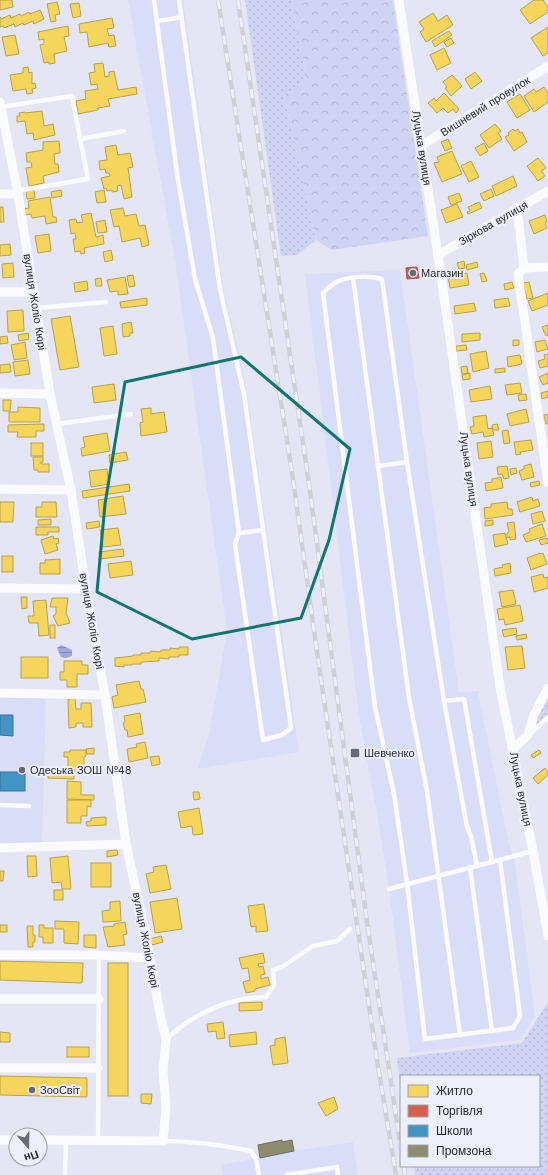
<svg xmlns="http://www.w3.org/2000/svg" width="548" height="1175" font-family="'Work Sans',sans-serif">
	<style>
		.built { fill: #d9ddf8 }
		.grass { fill: url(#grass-dots) }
		.forest { fill: url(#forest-crowns) }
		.water { fill: url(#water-rules) }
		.homes { fill: #f6d55c; stroke: #b7a14f }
		.shops { fill: #d6604d; stroke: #a14f45 }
		.schools { fill: #4393c3; stroke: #3a7398 }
		.industry { fill: #8c8c6e; stroke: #6d6e5c }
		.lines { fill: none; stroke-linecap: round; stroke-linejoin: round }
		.service { stroke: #fbfbfe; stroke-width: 4.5 }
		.minor { stroke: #fbfbfe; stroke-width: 9 }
		.rail-casing { stroke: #d0d0d4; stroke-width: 4.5 }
		.rail { stroke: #edeffb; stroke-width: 3; stroke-dasharray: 9; stroke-linecap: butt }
		.marked { fill: none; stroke: #0f766e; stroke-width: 3; stroke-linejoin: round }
		.poi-dot { fill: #686a77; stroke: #edeffb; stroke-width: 1.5 }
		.labels { text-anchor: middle; stroke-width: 4; stroke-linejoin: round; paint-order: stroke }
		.street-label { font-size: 11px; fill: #252732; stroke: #edeffb }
		.poi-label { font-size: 11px; fill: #252732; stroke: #edeffb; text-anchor: start }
	</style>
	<defs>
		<pattern id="grass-dots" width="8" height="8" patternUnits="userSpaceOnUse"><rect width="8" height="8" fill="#d0d4f4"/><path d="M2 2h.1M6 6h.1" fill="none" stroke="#b2b6d2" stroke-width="1.8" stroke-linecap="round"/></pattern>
		<pattern id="forest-crowns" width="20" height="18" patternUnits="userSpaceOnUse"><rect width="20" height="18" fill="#d0d4f4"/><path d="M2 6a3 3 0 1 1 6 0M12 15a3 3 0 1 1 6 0" fill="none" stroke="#b2b6d2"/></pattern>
		<pattern id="water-rules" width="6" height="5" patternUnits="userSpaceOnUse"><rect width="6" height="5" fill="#a2a6de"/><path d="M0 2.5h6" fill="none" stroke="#8487b5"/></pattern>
	</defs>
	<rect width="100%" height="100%" fill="#e4e6f6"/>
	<!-- built -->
	<g class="built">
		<polygon points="128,0 183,0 224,293 238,349 247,394 299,752 197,769 209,735 227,631 175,260"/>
		<polygon points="400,270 459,692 478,691 509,845 515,863 535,1017 519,1040 410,1053 389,889 378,819 359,716 305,274"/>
		<polygon points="0,696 46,697 42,843 0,843"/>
		<polygon points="353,1142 358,1175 223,1175 221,1165 294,1151"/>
	</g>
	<!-- grass -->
	<g class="grass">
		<polygon points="245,0 291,0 307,79 284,95 316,240 297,255 281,256"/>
		<polygon points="548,694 548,714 533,729 537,716"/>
		<polygon points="548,1002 548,1175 415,1175 414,1166 539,1166 539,1076 401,1076 401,1087 397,1058 522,1043"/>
	</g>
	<!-- forest -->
	<polygon class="forest" points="291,0 393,0 428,236 332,250 316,240 284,95 307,79"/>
	<!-- water -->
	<path class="water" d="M61,645l11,5v6c-4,2 -7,2 -11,1l-4,-9z"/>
	<!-- homes -->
	<g class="homes">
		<polygon points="0,0 12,0 13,7 0,10"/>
		<polygon points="534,0 543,0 548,7 548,12 530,24 520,10"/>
		<polygon points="57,2 60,14 55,15 56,21 51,22 47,4"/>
		<polygon points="79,3 81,16 73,18 70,4"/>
		<polygon points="40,10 44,19 34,24 33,21 24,25 23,23 15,27 14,24 4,28 3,26 0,27 0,17 1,19 10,15 11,18 20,14 21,16 29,12 30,14"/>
		<polygon points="433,13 438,21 447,15 453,25 426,42 420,32 424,29 419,22"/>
		<polygon points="112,18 114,28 107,29 109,36 114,35 116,46 109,47 108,43 89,47 87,32 80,33 79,24"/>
		<polygon points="68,26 69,36 64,37 67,51 54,54 55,63 49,64 49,62 44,63 40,45 44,44 44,39 39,40 38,32"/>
		<polygon points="548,27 548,53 543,56 531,38"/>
		<polygon points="449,31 452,35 435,47 432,41"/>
		<polygon points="15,35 19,54 6,56 2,37"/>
		<polygon points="451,38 454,43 447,47 444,42"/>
		<polygon points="444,48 451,63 437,70 430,55"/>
		<polygon points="103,63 105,77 109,76 109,72 114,71 118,90 136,87 137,94 108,99 110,106 98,108 98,110 78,114 76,101 86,99 85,91 98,89 97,84 91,85 89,73 95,72 94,64"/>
		<polygon points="28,67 29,73 32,72 32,84 35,83 36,88 32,89 33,93 27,94 26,89 13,91 10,75 23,73 23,68"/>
		<polygon points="475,72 482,81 471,89 465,79"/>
		<polygon points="452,75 462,86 451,96 445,88 447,87 443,82"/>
		<polygon points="544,87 548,93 548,102 534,112 524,96 534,89 536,92"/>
		<polygon points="444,93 459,109 456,113 453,109 448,113 443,108 437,113 428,103 434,98 436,101"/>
		<polygon points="520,94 530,110 517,118 507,102"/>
		<polygon points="42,111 44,126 53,124 55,135 34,140 33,133 27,134 25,121 17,122 17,116 20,116 19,113 25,112 25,113"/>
		<polygon points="495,124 501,131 498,133 502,139 489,148 480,135"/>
		<polygon points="513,129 515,131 518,129 520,133 522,132 527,142 514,151 505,137 509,135 508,133"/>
		<polygon points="448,139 452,148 445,151 441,142"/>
		<polygon points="59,141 60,153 54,154 55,164 58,164 59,172 43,176 44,183 29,186 26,168 32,167 31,162 27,162 26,153 43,150 43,142"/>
		<polygon points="484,143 488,151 480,156 475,148"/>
		<polygon points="116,145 118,155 130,153 133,167 128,168 132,197 124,199 121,185 117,186 118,191 112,192 112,190 107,191 106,188 104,189 101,178 110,176 109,173 106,173 105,169 100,170 99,161 107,160 105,147"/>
		<polygon points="452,151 462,174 442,182 434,163 439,162 437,157"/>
		<polygon points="538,158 546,168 541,171 545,176 538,181 527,166"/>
		<polygon points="471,161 479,177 469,182 461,166"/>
		<polygon points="513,176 517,186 496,196 492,186"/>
		<polygon points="491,189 494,196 484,201 480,194"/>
		<polygon points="34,190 35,198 27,199 26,191"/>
		<polygon points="61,190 62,196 52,198 51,192"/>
		<polygon points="104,190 106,202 97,203 95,192"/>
		<polygon points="459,193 462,201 451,205 448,197"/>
		<polygon points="50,197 53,217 56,217 57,222 46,224 45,216 32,218 31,214 24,215 23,209 29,208 28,201"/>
		<polygon points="479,202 482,208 468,214 467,212 470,211 468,207"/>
		<polygon points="457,204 463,217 446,223 441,210"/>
		<polygon points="0,207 3,207 4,222 0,222"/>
		<polygon points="123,208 125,216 136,214 139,226 145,225 149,245 142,247 140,238 122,242 119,226 114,227 110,210"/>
		<polygon points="91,213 96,237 103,235 104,244 84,248 85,253 81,254 80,251 75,252 73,239 76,239 75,233 71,234 69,220 76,219 77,223 83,222 81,215"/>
		<polygon points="545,215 547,222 545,223 547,228 534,234 529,221"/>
		<polygon points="105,220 107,232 98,233 96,222"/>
		<polygon points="49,234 51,251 38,253 35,236"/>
		<polygon points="10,244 11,255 0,256 0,245"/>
		<polygon points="111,250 113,260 105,262 103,252"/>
		<polygon points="464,261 465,268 459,269 457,263"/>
		<polygon points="477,262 478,267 467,270 466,265"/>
		<polygon points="13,263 14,277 3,278 2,264"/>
		<polygon points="467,273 469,285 450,288 448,277"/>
		<polygon points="484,273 487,281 482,282 480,274"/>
		<polygon points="133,275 135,286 129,287 127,276"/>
		<polygon points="125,277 128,294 118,295 118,291 110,292 107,280"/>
		<polygon points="101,278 102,286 96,286 95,279"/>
		<polygon points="87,281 88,290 75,292 74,283"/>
		<polygon points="512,282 514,288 505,290 504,284"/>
		<polygon points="529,282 533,298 527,299 523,283"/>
		<polygon points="548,293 548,305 532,311 528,301"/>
		<polygon points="147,298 147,305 121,308 120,302"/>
		<polygon points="508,298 510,306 495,308 494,300"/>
		<polygon points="474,303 476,311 455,314 454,306"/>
		<polygon points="23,310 24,331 8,332 7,311"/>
		<polygon points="70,316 79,367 60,370 51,319"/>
		<polygon points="131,322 133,333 130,333 130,336 123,337 122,324"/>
		<polygon points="548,325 548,335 546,336 542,327"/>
		<polygon points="113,326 117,354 104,356 100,328"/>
		<polygon points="28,333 29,339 19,341 18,335"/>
		<polygon points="480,333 480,340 462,342 462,334"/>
		<polygon points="7,336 8,343 0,344 0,337"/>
		<polygon points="513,340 519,340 519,345 513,346"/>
		<polygon points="545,340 548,349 537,352 535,342"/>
		<polygon points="25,342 27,358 14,360 11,345"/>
		<polygon points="466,345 467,350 456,351 456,346"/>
		<polygon points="486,351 489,368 473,372 470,354"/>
		<polygon points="548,354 548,366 540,368 538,361 545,359 544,355"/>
		<polygon points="520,355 522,364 508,367 507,357"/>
		<polygon points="28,360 30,374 15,376 13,362"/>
		<polygon points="10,364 11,372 0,373 0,365"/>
		<polygon points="467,366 468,373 462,374 461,367"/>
		<polygon points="505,368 505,372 495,373 495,369"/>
		<polygon points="470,373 470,379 463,380 462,375"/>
		<polygon points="548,373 548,383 543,385 539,377"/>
		<polygon points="520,383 522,393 507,395 505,385"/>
		<polygon points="114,384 116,400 94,403 92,387"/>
		<polygon points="490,386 492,399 471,402 469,390"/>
		<polygon points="548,391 548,397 542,399 541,393"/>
		<polygon points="526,394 527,400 519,401 518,395"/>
		<polygon points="3,400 11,400 10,411 3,411"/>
		<polygon points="18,407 40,408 40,422 9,422 9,412 18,412"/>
		<polygon points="151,408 151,414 164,412 167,432 141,436 140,423 143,422 141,409"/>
		<polygon points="526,409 529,422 510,426 507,414"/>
		<polygon points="548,414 548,424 546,424 544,415"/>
		<polygon points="486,415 488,429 492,428 494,435 484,437 483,432 472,434 470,427 474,426 473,417"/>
		<polygon points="44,424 44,431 36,431 36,437 17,437 18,432 8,432 8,425"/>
		<polygon points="497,424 499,430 493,430 492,425"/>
		<polygon points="508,430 510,443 504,444 502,431"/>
		<polygon points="107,433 110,451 82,456 81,448 85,447 83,437"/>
		<polygon points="531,440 533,450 520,452 521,454 516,455 514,442"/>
		<polygon points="491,441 493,457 479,459 477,443"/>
		<rect x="31" y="443" width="12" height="13"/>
		<polygon points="126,452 128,460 110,463 109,455"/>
		<polygon points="33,457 43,457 43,462 41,462 41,464 49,464 49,472 38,472 38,470 34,470"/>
		<polygon points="531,464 534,477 522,480 519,471 524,469 524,466"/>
		<polygon points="507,466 509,478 504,479 502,474 498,475 497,467"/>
		<polygon points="516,468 517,473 511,475 510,469"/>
		<polygon points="107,469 109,484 91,487 89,471"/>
		<polygon points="501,477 503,488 486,491 485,483 492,482 492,479"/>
		<polygon points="539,481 540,485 531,487 530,483"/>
		<polygon points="129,484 130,491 83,498 82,491"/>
		<polygon points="123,496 126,514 100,517 98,500"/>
		<polygon points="532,497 533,501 538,499 540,506 520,512 517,502"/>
		<polygon points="0,502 14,502 13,522 0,522"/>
		<polygon points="42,502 56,502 57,517 36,517 36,507 42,507"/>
		<polygon points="507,502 508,509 512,509 513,515 485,519 484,508 491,507 491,504"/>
		<polygon points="542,511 545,521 533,524 531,514"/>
		<polygon points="51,519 51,525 38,525 38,520"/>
		<polygon points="493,520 493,525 485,526 485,521"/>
		<polygon points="99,521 100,527 87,529 86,523"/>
		<polygon points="514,522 516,539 510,540 510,537 507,538 507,533 509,532 507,523"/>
		<polygon points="542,524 546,536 526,542 523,535 530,532 529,529"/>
		<polygon points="36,527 59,527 59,532 48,532 48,535 36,535"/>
		<polygon points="118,528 121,545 103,547 100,530"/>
		<polygon points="505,533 508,544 495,547 493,535"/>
		<polygon points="53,536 54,539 58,538 59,543 56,544 58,550 45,554 41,540"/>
		<polygon points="548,538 548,543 541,545 539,540"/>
		<polygon points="123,549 124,556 100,559 99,552"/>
		<polygon points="540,553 541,554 543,553 547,564 531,570 527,558"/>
		<rect x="2" y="556" width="11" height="16"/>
		<polygon points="60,559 60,574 40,574 40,563 45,563 45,560"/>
		<polygon points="131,561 133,575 110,578 108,564"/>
		<polygon points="510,563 511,573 495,576 494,569 503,567 502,565"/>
		<polygon points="543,574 544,578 548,577 548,588 534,592 531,577"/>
		<polygon points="513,590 516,604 502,607 499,592"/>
		<polygon points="21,597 27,597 27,608 22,609"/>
		<polygon points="52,598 68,598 66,613 70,623 58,626 53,616 56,614 56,607 50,607"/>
		<polygon points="46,600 49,635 39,636 38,623 29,623 28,616 34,616 33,601"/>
		<polygon points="520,605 523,621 505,625 504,619 499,620 497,609"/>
		<rect x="50" y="625" width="5" height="13"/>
		<polygon points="516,628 517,634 504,637 502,630"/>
		<polygon points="526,634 527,638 517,640 516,636"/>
		<polygon points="522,646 525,668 508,670 505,647"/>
		<polygon points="179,647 188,647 188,655 179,655 179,657 169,657 169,659 159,658 159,661 141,662 141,664 132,664 132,665 124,665 124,667 115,666 115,658 133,656 133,655 141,655 141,653 150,653 151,651 160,652 161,650 170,650 170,648 179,649"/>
		<rect x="21" y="657" width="27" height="21"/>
		<polygon points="64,661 82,661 82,665 88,665 88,674 77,674 77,687 67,687 67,680 60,680 60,672 64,672"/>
		<polygon points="139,681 141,689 143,689 146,702 114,708 112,697 118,695 116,685"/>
		<polygon points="75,698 76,709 81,709 81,703 91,703 92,727 83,727 83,723 76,723 76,727 69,728 68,699"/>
		<polygon points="140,713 143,734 128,737 127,730 125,730 123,723 125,722 124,716"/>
		<polygon points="145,742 148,758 129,762 127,749 137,747 136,744"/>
		<polygon points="94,748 94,754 87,754 86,749"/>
		<polygon points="70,750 86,750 86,756 84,757 84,771 68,771 68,757 64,757 64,752 70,752"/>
		<polygon points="539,750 541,753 533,758 531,755"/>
		<polygon points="159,756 160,764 152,766 150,757"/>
		<polygon points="545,768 548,772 548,775 538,784 533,778"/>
		<polygon points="48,773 74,773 74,779 48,778"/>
		<polygon points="67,781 81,782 81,795 94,795 94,800 67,799"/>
		<polygon points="193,792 199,792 200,799 194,800"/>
		<polygon points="67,800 91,800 91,807 87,806 87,816 81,816 81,823 67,823"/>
		<polygon points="199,808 203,834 193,835 192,826 181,828 178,812"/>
		<polygon points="106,817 106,825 87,826 86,822 91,821 91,818"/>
		<polygon points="117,850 118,855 107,857 107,851"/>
		<polygon points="27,856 36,856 37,876 28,877"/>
		<polygon points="68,856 71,889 62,889 61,882 52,883 50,858"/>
		<rect x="91" y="863" width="20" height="24"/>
		<polygon points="166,865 171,889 150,893 146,874 154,872 153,867"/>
		<polygon points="0,871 4,871 3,881 0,881"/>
		<rect x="54" y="890" width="9" height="10"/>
		<polygon points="177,898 182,929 155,933 150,902"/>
		<polygon points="120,901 121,921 103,922 102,911 110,910 110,902"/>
		<polygon points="264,904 268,931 256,932 256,926 251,927 248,906"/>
		<polygon points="55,921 79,922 78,944 64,943 64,929 55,929"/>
		<polygon points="125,922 127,934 123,935 125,945 108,947 103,927 114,926 114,924"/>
		<rect x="0" y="925" width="7" height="7"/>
		<polygon points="39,925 44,925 44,928 53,928 53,943 43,943 43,937 39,937"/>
		<polygon points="27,926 33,926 33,935 35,935 35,942 33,942 33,947 28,947"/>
		<polygon points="84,935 96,935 96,948 84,947"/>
		<polygon points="161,936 163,942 152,945 150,939"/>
		<polygon points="263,953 265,963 258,964 259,967 263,966 265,974 261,975 261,979 268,977 270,985 255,989 255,991 246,993 243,982 250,980 248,968 242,969 239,958"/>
		<polygon points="0,961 83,963 82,983 0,980"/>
		<rect x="108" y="963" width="20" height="133"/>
		<polygon points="262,1002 262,1010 239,1011 239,1003"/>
		<polygon points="223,1022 225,1038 217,1039 216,1031 208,1032 207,1024"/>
		<polygon points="0,1032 10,1033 10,1042 0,1042"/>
		<polygon points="256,1032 257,1044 230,1047 229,1035"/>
		<polygon points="285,1037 288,1063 273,1065 270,1046 275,1045 275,1039"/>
		<rect x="67" y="1047" width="22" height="10"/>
		<polygon points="0,1076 87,1078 87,1097 0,1095"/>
		<polygon points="141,1094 152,1094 151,1104 141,1103"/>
		<polygon points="334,1097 338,1109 326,1116 318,1103"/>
	</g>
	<!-- shops -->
	<polygon class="shops" points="417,267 419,278 407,279 406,268"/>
	<!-- schools -->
	<g class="schools">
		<polygon points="0,715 13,715 13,736 0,735"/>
		<rect x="0" y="772" width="25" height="19"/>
	</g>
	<!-- industry -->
	<polygon class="industry" points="282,1140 282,1142 292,1140 294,1151 260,1158 258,1145"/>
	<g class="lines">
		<!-- service -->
		<g class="service">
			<polyline points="154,0 178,180 195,279 213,338 239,533 235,544 263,740 282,735 291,728 244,394 220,289 179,0"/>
			<polyline points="158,21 182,17"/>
			<polyline points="1,107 72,96 88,179 17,191"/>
			<polyline points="81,139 124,131"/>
			<polyline points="353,278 409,698 427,791 460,1035"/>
			<polyline points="36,308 106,302"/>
			<polyline points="57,424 131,414"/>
			<polyline points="378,466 407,462"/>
			<polyline points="239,533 263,530"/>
			<polyline points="444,701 464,699 492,862"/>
			<polyline points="530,734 548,717"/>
			<polyline points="0,805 29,806"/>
			<path d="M477,866l-6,-30 -4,-9 -23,-126 -37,-239 -25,-183c-11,-3 -29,-3 -41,1 -7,2 -13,8 -18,13l52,414 19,87 13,89 18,156 88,-11 7,-12 -20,-156"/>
			<polyline points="470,867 492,1031"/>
			<polyline points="389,889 533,851"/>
			<path d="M166,1039c21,-19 45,-33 73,-39 9,-2 18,-2 27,-3l8,-12 -1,-15 9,-3 31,-21 24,-5 13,-12"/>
			<polyline points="98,1141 99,955"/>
			<path d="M163,1141c29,0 59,4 88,10l5,8 3,16"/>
			<polyline points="65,1175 66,1140"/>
			<polyline points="286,1175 337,1167 338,1175"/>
		</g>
		<!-- minor -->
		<g class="minor">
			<polyline points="399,0 438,255 500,687 533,851 548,936"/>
			<polyline points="0,102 18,194 50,394 71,490 86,589 105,695 126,844 145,931 160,1014 166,1039 163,1071 166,1107 163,1141 40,1140"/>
			<polyline points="421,146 548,66"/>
			<polyline points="0,194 18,194"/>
			<polyline points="517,208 524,268 518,274 548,483"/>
			<polyline points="438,255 548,191"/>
			<polyline points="524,268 548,267"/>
			<polyline points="0,292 33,292"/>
			<polyline points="0,393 50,394"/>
			<polyline points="0,489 71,490"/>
			<polyline points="0,588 86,589"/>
			<polyline points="0,693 105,695"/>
			<polyline points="513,749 528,735 534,715 548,688"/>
			<polyline points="0,848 126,844"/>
			<polyline points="0,955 99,955 150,958"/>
			<polyline points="0,999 99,999"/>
			<polyline points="0,1068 98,1068"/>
			<polyline points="0,1140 16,1140"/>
		</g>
		<!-- rail casing -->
		<g class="rail-casing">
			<g id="rail">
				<polyline points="218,0 293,479 316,645 377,1060 396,1175"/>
				<polyline points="238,0 310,491 367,922 401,1149"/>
				<polyline points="404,1166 405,1175"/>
			</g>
		</g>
		<!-- rail -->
		<use href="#rail" class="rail"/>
	</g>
	<!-- marked area -->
	<path class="marked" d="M241,357l109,92 -21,91 -28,78 -109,21 -95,-47 8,-88 20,-122z"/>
	<!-- markers -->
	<g class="poi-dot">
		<circle cx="413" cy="273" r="4"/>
		<rect x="350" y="748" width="10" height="10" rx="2"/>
		<circle cx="22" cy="770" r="4"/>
		<circle cx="32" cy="1090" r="4"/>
	</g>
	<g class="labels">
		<!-- street labels -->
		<g class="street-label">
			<text transform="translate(485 106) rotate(-32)" y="4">Вишневий провулок</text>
			<text transform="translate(422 148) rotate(81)" y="4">Луцька вулиця</text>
			<text transform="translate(493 223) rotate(-30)" y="4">Зіркова вулиця</text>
			<text transform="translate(35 302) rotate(81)" y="4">вулиця Жоліо Кюрі</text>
			<text transform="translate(469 469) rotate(82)" y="4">Луцька вулиця</text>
			<text transform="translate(92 621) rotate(80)" y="4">вулиця Жоліо Кюрі</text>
			<text transform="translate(521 789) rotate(79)" y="4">Луцька вулиця</text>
			<text transform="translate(146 940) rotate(79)" y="4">вулиця Жоліо Кюрі</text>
		</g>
		<!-- poi labels -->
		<g class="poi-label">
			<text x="421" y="277">Магазин</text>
			<text x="364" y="757">Шевченко</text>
			<text x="30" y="774">Одеська ЗОШ №48</text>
			<text x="40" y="1094">ЗооСвіт</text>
		</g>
	</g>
	<!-- legend -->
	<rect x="400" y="1075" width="140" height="92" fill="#edeffb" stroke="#9d9fab"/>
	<rect x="408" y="1085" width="20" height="12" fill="#f6d55c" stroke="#9d9fab"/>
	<text x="436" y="1095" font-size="12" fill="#252732">Житло</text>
	<rect x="408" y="1105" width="20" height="12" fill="#d6604d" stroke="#9d9fab"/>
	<text x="436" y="1115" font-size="12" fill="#252732">Торгівля</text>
	<rect x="408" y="1125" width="20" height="12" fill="#4393c3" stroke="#9d9fab"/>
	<text x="436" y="1135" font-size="12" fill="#252732">Школи</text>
	<rect x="408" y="1145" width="20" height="12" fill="#8c8c6e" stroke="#9d9fab"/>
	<text x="436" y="1155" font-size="12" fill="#252732">Промзона</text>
	<!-- north arrow -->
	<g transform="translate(28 1147) rotate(160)"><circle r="19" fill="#edeffb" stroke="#9d9fab"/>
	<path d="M0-3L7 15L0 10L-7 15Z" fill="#686a77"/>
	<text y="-6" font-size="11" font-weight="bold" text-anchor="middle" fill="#252732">Пн</text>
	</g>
</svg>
